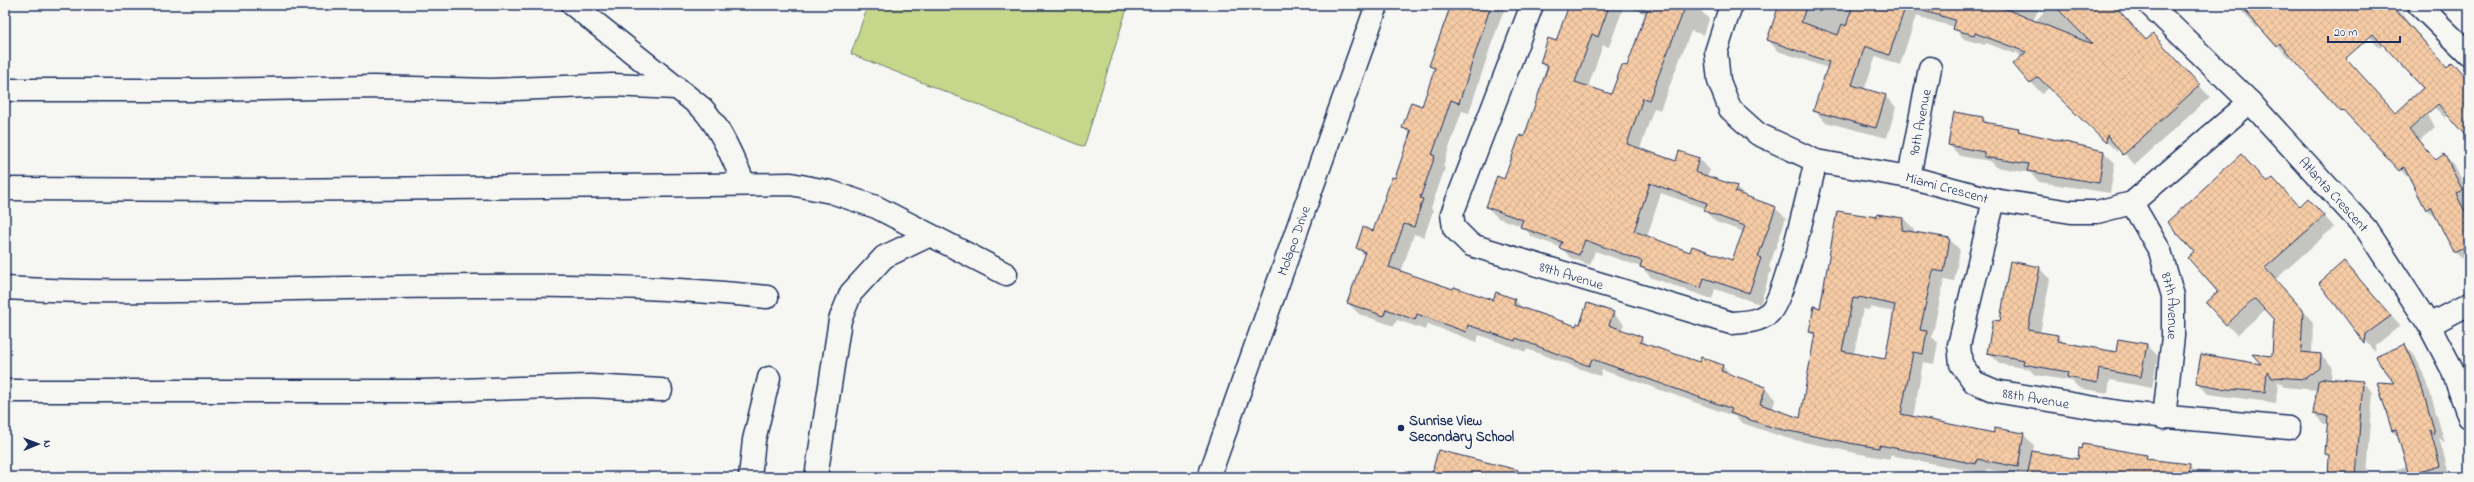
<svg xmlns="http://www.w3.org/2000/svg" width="2474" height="482" font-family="'Indie Flower',sans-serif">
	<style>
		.park { fill: #c6d68a; stroke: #708274 }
		.shadow { fill: #0003; fill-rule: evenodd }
		.building { fill: url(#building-cross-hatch); stroke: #1b2f5e; fill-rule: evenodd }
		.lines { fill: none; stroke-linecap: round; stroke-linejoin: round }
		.minor-casing { stroke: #1b2f5e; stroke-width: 25 }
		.minor { stroke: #f6f6f2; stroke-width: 22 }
		.poi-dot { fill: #1b2f5e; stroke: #f6f6f2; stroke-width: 1.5 }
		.labels { text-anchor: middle; stroke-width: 3.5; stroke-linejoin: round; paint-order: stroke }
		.street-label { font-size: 14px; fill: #1b2f5e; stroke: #f6f6f2 }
		.poi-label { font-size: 14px; font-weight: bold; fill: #1b2f5e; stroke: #f6f6f2; text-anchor: start }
	</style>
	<defs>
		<pattern id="building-cross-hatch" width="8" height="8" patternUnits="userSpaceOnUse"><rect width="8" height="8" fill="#f6cba5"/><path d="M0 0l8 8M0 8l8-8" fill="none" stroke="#d2af90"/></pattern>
	</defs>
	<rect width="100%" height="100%" fill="#f6f6f2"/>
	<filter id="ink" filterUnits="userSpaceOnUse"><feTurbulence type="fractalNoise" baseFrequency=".025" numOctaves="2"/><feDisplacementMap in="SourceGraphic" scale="8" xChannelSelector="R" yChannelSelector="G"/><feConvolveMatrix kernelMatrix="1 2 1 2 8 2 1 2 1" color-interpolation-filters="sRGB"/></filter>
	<g filter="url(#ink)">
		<!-- park -->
		<polygon class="park" points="868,5 1128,5 1084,147 851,54"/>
		<!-- shadow -->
		<g class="shadow">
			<path d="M1450,5h56l-15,40 -22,68 -7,-2 -19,55 2,2 -14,40 2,3 -9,26 -10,-3 -13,38 93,30 2,-8 19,6 9,9 52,18 37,-14 11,11 -3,7 20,7 8,8 51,18 23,2 10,10 32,12 11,11 -4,10 29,10 14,-82 -5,-5 11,-23 56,-90 26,-1 11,11 -1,4 36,6 11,11 -6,32 -10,-2 -12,57 6,6 -4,21 -11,-2 -10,56 81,16h29l11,11 -1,7 46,8 67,-4 5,5 80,16h-203l-41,-8 -1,5 -96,-19v4l-30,-5 -74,-16 -44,-15 -6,-6 -84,-30 -50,-17 -2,6 -73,-27 -1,3 -47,-17 -2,7 -49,-18 -2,6 -29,-10 -3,6 -35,-12 -11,-11 17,-47 -8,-8 17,-16 37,-97 -8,-7 20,-21 12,-36 -5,-6zM1870,307l24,5 -8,49 -32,-7 9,-45 6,1z"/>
			<path d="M1570,5h121l7,3 11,11 -5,16 -13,-4 -31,79 -6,-2 -14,41 36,13 4,-10 19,7 11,11 -3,7 29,10 10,10 29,11 11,10 -17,49 2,3 -11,34 -45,-15 -3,10 -60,-21 -11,-11 -46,-16 -5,14 -19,-7 -11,-11 -28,-10 -10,-11 -24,-8 -11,-11 18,-27 20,-42 23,-68 -7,-7 16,-21zM1624,6l22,8 -19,54 -15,27 -24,-8 15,-42 6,2zM1661,193l45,16 -1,2 11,11 28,10 -11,30 -42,-9 -44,-16z"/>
			<polygon points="1776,5 2041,5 2031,25 2051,5 2104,5 2146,41 2163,46 2210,97 2135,165 2118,146 2117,152 2050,87 2042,94 2014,64 2022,57 2016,52 2015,54 1986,43 1985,45 1964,39 1954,27 1916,16 1900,65 1876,56 1864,90 1885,96 1896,107 1887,138 1825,122 1815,111 1828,68 1778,51 1768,40 1779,8"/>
			<polygon points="2236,5 2293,5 2396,114 2425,108 2435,127 2419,141 2436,161 2444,156 2455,166 2469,194 2469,262 2466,263 2455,252 2438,220 2427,209 2411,181 2291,55 2288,57 2260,26 2257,28"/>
			<polygon points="2341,5 2394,5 2447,68 2469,81 2469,139 2448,115 2445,118 2434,107 2424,88 2384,44 2380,48"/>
			<polygon points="1983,118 1989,124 2018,129 2022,133 2104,152 2115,163 2110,193 2039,182 2031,173 1996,167 1990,161 1960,156 1949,145"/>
			<polygon points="2241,155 2268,184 2273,179 2299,207 2319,210 2334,227 2275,280 2313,322 2312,354 2321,355 2332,366 2331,379 2362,382 2373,392 2367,477 2329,477 2330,457 2326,454 2328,424 2324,424 2314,414 2317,390 2284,387 2278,381 2276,403 2208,394 2197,383 2264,366 2273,358 2275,320 2266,309 2237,335 2227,325 2260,296 2219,292 2196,253"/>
			<polygon points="2344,262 2400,326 2376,345 2375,352 2321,283"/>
			<polygon points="2039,268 2050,279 2040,334 2057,336 2064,343 2116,353 2147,345 2158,356 2152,388 2110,380 2108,393 2079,388 2072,381 2035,375 2029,369 2000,364 1989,353 2001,322"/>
			<polygon points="2405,345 2415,356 2427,382 2445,443 2439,438 2450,477 2373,477 2407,466 2399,437 2392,431 2397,385"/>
		</g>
		<!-- building -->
		<g class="building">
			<path d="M1451,5h40l-32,98 -8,-3 -19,55 3,1 -15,42 3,1 -9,28 -10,-3 -15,43 64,22 1,-2 39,13 3,-8 19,7 -1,6 62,21 1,-3 3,1 7,-21 27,9 -5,13 33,12 -2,5 59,20 2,-5 22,8 -2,6 45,16 -6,17 40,14 15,-85 -6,-1 5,-26 6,2 17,-97 40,6v-3l26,4 -1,12 48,8 -6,34 -11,-2 -13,60 7,1 -4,23 -10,-2 -12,62 93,19v-5l30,5 -6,34 -41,-8 -1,5 -97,-19v3l-30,-5 -75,-15 -44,-15 2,-4 -140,-50 -3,7 -73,-28 -1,3 -47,-16 -2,7 -49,-18 -2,6 -29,-11 -2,7 -37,-13 18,-51 -9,-4 7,-21 10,4 19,-54 3,1 16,-47 -9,-3 9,-26 11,4 13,-38 -6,-2zM1859,297l36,8 -10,54 -43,-8 11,-53 5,1z"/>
			<path d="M1569,5h29l10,4 -10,28 -6,-3 -17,48 36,12 11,-29 5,1 22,-61h37l-37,95 -6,-2 -16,46 49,17 3,-10 20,7 -4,14 42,14 -2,6 41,15 -18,50 3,1 -12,35 -45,-15 -3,10 -61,-21 2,-6 -57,-21 -6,15 -20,-7 3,-6 -42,-15 3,-7 -37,-13 11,-31 7,3 16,-44 4,2 24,-71 -8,-3 8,-25 8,3zM1650,183l57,20 -3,8 41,15 -13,34 -40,-14 -2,6 -56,-21z"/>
			<polygon points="1779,5 1807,5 1801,22 1838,35 1842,24 1846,26 1853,5 1906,5 1889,55 1865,46 1852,85 1886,95 1876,128 1813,111 1829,62 1767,40"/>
			<polygon points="1921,5 1996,5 2092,44 2054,5 2114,5 2146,40 2153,34 2200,85 2123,155 2107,135 2106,143 2038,77 2030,84 2013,64 2026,52 1975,33 1974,35 1952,29 1955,20 1920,10"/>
			<path d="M2240,5h151l56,62 5,-5 17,19v59l-31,-36 -29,26 27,30 8,-6 19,37 -7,3 13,25v26l-15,8 -23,-46 -5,3 -22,-43 -4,4 -57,-61 -2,2 -61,-68 -3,3zM2373,34l50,54 -27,25 -50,-55z"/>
			<polygon points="1954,112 1983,117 1983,122 2019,128 2018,131 2104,151 2099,183 2027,171 2029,164 1984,157 1984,152 1948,145"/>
			<polygon points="2241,154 2267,183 2273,178 2299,207 2308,198 2324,216 2265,268 2303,310 2301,352 2321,354 2320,368 2305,379 2272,377 2267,371 2265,392 2227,389 2196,383 2201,354 2261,364 2252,354 2272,356 2274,320 2255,299 2226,325 2206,303 2218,292 2188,258 2194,252 2167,222"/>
			<polygon points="2010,261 2040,267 2028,330 2058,335 2057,341 2116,352 2118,339 2147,344 2141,377 2099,369 2097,383 2067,377 2068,372 2023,364 2024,360 1987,353 1993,320 2000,321"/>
			<polygon points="2344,261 2391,316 2366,334 2365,344 2319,283"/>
			<polygon points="2405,344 2417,371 2435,433 2433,434 2430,429 2440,466 2409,475 2396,430 2392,431 2377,382 2395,383 2375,357"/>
			<polygon points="2325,378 2363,381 2356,477 2328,477 2329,455 2325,454 2328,416 2313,414 2318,381"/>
			<polygon points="2083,444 2147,455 2146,459 2190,464 2189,477 2027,477 2032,451 2078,459 2079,448 2082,449"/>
			<polygon points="1438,450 1518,470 1518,477 1431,477"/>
		</g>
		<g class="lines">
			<!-- minor casing -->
			<g class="minor-casing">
				<g id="minor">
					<path d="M573,5l129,103c20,22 30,49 42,75"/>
					<path id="s1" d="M1532,5l-80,209 2,14 17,17 260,78c13,-1 27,-1 38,-10 16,-13 40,-125 47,-152"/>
					<path id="s2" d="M1731,5l-15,47 3,29 11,28 28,25 58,27 93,16 85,23 77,12h26l35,-9 118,-101"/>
					<path id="s3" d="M2150,5l100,97 117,128 62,95 23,44 17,48"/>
					<polyline points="2419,5 2469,54"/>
					<polyline points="5,90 204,90 373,87 491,90 613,85 676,88"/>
					<path id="s4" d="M1909,177l21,-109"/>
					<polyline points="5,189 279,190 791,184 831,192 876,207 1006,274"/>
					<path id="s5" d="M1994,200l-35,145 2,19 13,18 21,9 130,22 164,15"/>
					<path id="s6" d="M2132,203l28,48 13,45v40l-9,82"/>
					<path d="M5,288c81,5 164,3 245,2 172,-3 346,-11 517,7"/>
					<polyline points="2429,325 2469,304"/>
					<polyline points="5,391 423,391 590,386 661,390"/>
					<polyline points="750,477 754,440 769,378"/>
					<polyline points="816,477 840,320 851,293 884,257 928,236"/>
					<path id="s7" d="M1209,477l168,-472"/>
				</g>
			</g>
			<!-- minor -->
			<use href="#minor" class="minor"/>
		</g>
	</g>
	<!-- markers -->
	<circle class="poi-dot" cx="1401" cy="428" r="4"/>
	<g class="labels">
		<!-- street labels -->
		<g class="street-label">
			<text dy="5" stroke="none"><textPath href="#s4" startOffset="56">90th Avenue</textPath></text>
			<text dy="5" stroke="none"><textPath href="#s2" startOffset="344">Miami Crescent</textPath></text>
			<text dy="5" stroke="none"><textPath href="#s3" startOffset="264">Atlanta Crescent</textPath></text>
			<text dy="5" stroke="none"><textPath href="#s7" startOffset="251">Molapo Drive</textPath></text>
			<text dy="5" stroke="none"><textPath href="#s1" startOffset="367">89th Avenue</textPath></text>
			<text dy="5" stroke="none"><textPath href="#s6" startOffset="112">87th Avenue</textPath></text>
			<text dy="5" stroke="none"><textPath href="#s5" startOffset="255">88th Avenue</textPath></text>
		</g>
		<!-- poi labels -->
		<g class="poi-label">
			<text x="1409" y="425">Sunrise View<tspan x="1409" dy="16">Secondary School</tspan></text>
		</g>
	</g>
	<!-- margin -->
	<rect width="2474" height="482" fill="none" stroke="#f6f6f2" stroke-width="20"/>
	<rect x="10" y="10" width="2454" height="462" fill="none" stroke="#1b2f5e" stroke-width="1.5" filter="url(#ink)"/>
	<!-- north arrow -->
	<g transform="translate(38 444) rotate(89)" stroke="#f6f6f2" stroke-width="3" paint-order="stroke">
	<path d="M0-3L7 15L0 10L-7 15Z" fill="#1b2f5e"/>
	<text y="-6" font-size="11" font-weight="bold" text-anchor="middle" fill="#1b2f5e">N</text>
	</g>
	<!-- scale -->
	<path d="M2328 36v6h72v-6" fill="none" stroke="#1b2f5e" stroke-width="2"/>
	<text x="2334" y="36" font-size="12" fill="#1b2f5e" stroke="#f6f6f2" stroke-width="3" paint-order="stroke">20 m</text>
</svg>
